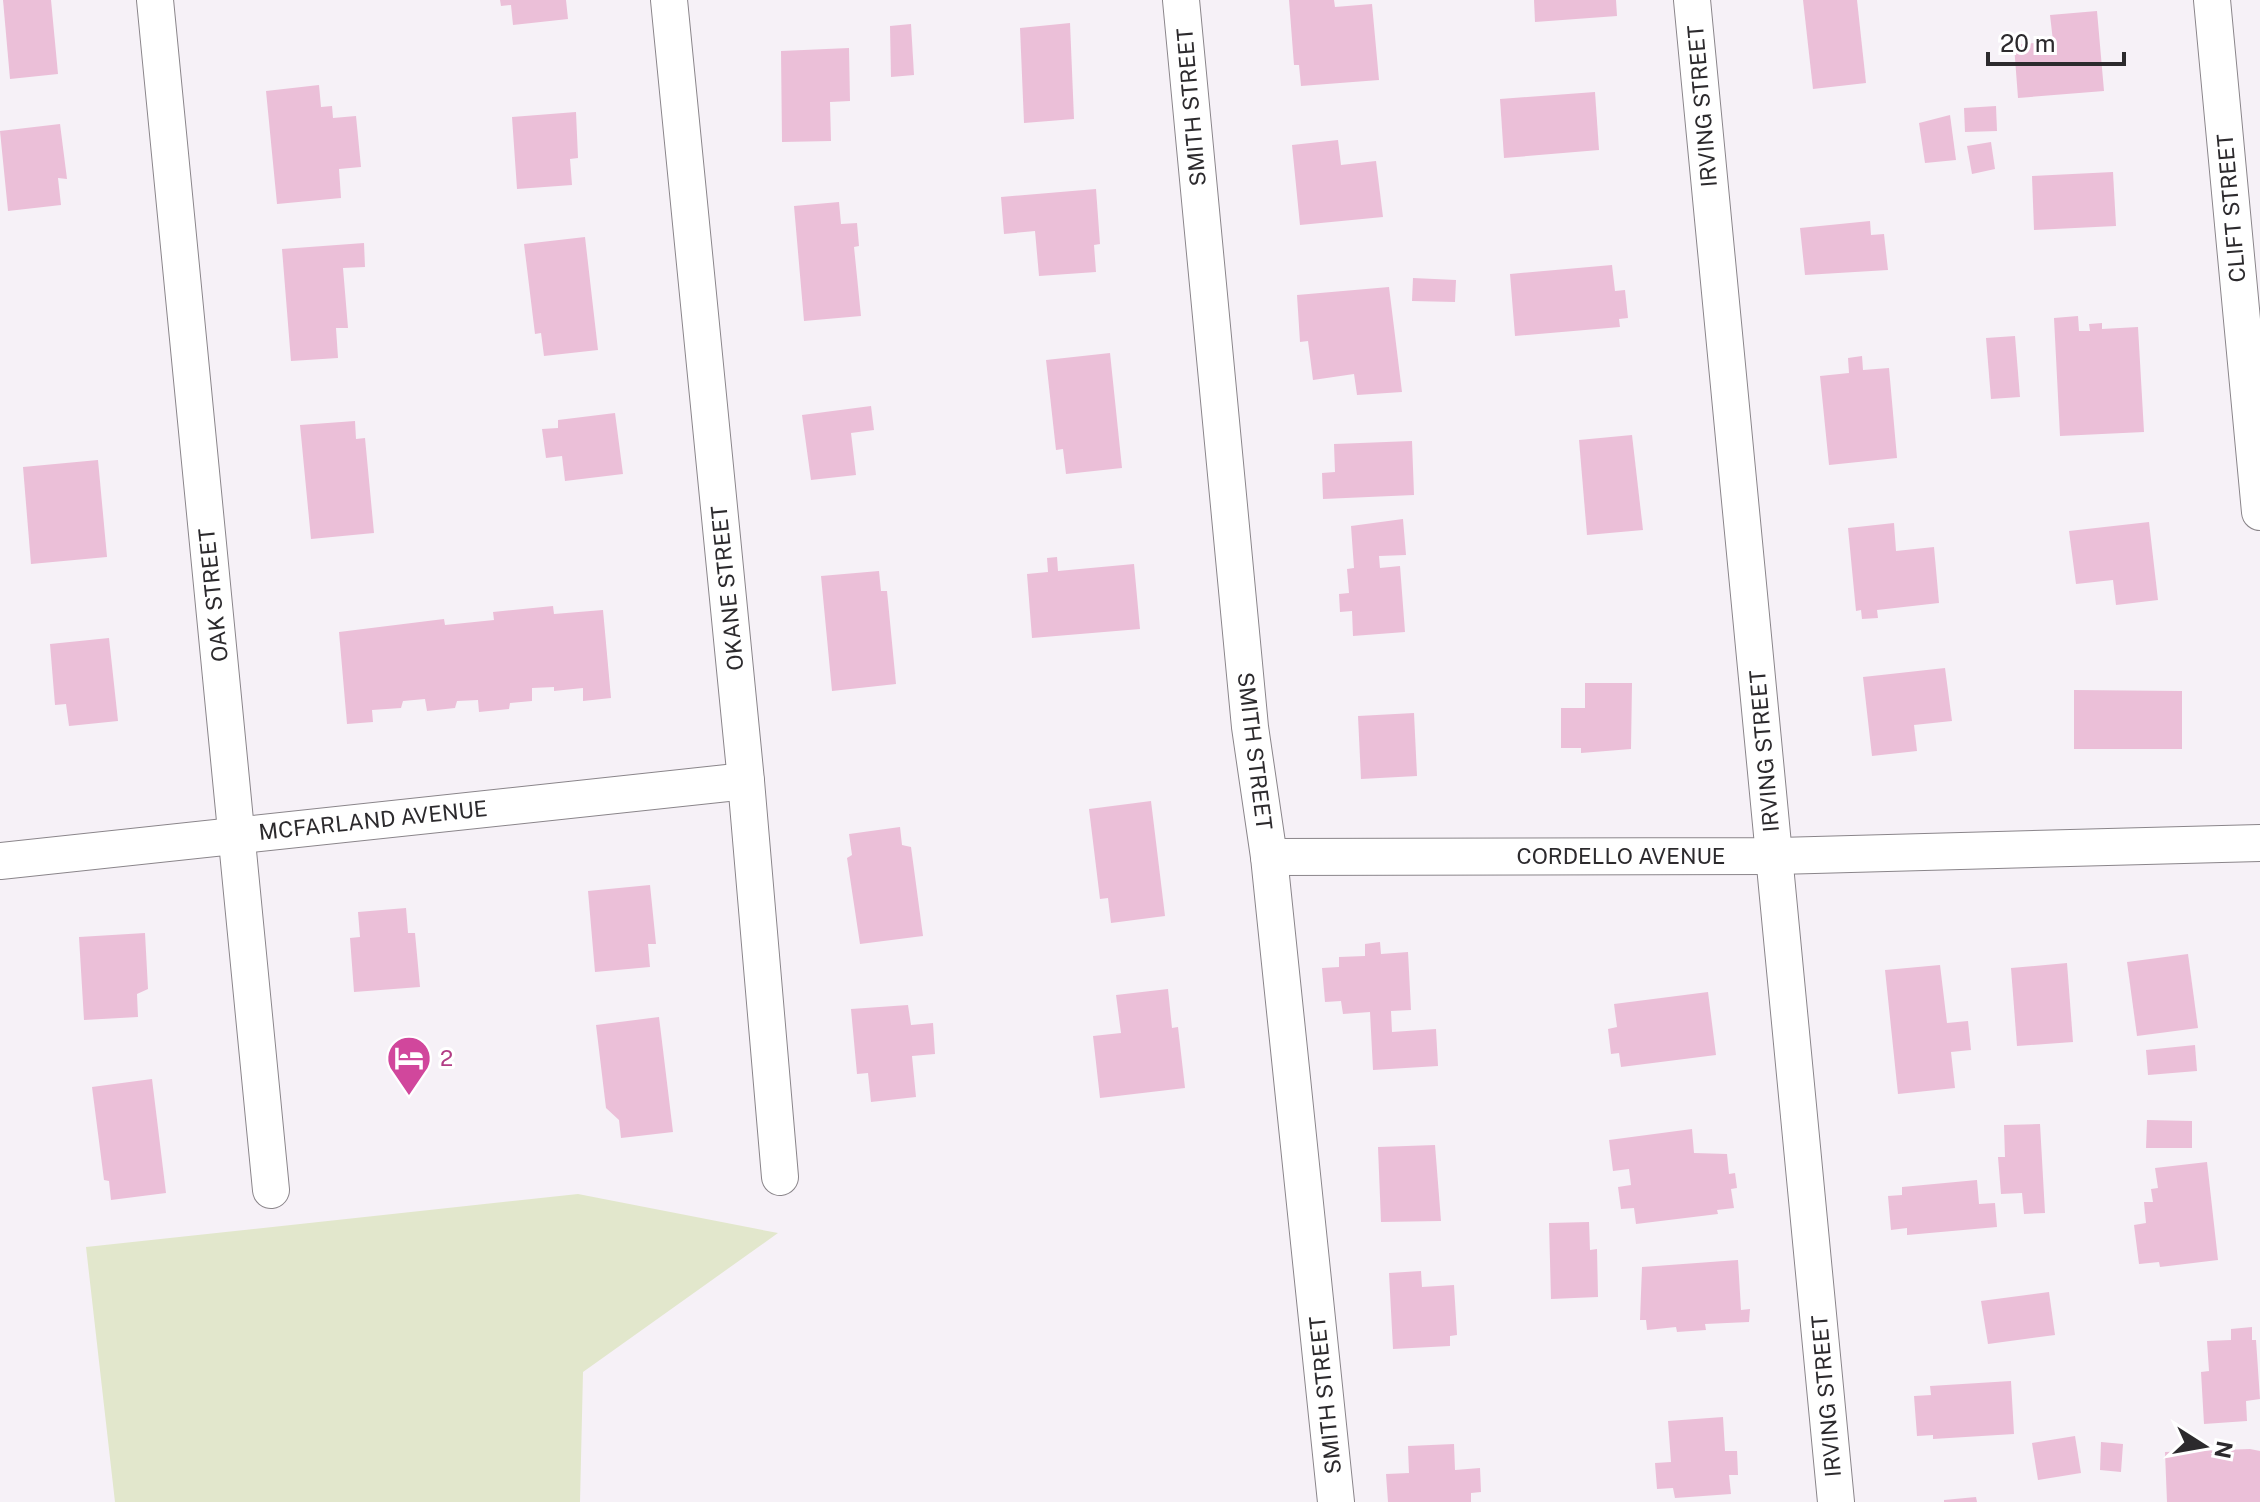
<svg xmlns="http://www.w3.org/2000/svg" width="2260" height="1502" font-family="'Public Sans',sans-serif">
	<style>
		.green { fill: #e2e7cc }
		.building { fill: #ebbfd8 }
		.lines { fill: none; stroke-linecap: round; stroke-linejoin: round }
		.minor-casing { stroke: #8a858a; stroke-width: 38 }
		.minor { stroke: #fff; stroke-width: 36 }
		.labels { text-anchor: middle; stroke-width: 6; stroke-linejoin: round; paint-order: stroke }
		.street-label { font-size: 22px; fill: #2c2a2d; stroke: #fff }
		.hotel-label { font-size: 22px; fill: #b23c85; stroke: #fff; text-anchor: start }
	</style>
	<rect width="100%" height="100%" fill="#f6f1f7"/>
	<!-- green -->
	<polygon class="green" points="578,1194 778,1233 583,1372 580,1502 115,1502 86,1247"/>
	<!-- building -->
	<g class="building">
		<polygon points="3,0 51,0 58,74 10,79"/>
		<polygon points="500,0 566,0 568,19 513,25 511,5 501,6"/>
		<polygon points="1289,0 1334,0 1335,7 1372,4 1379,80 1301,86 1299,65 1294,65"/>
		<polygon points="1534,0 1616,0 1617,16 1535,22"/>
		<polygon points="1803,0 1857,0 1866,83 1813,89"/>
		<polygon points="2097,11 2104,91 2018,98 2014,45 2053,41 2050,15"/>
		<polygon points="1070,23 1074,119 1024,123 1020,28"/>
		<polygon points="911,24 914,75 891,77 890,26"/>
		<polygon points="849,48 850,101 830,102 831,141 782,142 781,51"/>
		<polygon points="319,85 321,107 332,106 333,118 356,116 361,167 339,169 341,198 277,204 266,91"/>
		<polygon points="1595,92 1599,150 1504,158 1500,99"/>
		<polygon points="1996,106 1997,131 1965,132 1964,108"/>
		<polygon points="576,112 578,158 570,159 572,185 517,189 512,117"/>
		<polygon points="1950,115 1956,160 1925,163 1919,123"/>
		<polygon points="60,124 67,179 58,178 61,205 8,211 0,131"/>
		<polygon points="1338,140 1341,165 1376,161 1383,217 1300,225 1292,145"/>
		<polygon points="1991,142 1995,169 1972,174 1967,146"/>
		<polygon points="2113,172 2116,226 2034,230 2032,176"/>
		<polygon points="1096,189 1100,244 1094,245 1096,272 1039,276 1035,231 1004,234 1001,197"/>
		<polygon points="839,202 841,224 857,223 859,246 854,247 861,316 804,321 794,206"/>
		<polygon points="1870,221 1871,235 1884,234 1888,270 1805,275 1800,228"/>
		<polygon points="585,237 598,350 544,356 541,333 535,334 524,244"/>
		<polygon points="364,243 365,267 343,268 348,328 336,328 338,358 291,361 282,249"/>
		<polygon points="1612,265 1615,291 1625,290 1628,318 1619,319 1620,327 1515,336 1510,274"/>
		<polygon points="1413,278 1456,280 1455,302 1412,301"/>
		<polygon points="1389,287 1402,392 1357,395 1354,374 1313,380 1308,341 1300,342 1297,295"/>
		<polygon points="2078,316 2079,331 2090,331 2089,324 2102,323 2102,329 2138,327 2144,432 2060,436 2054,318"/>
		<polygon points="2015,336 2020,397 1991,399 1986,338"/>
		<polygon points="1110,353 1122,468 1066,474 1063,449 1056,450 1046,360"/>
		<polygon points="1862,356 1863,370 1889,368 1897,458 1829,465 1820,376 1849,373 1848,358"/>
		<polygon points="871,406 874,430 851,433 856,475 811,480 802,415"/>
		<polygon points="615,413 623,474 565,481 562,456 546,458 542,429 558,428 558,420"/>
		<polygon points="355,421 356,439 365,438 374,533 311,539 300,425"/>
		<polygon points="1632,435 1643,530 1587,535 1579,440"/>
		<polygon points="1412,441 1414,495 1323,499 1322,473 1335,472 1334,444"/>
		<polygon points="98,460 107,557 31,564 23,467"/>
		<polygon points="1403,519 1406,555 1379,556 1380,568 1400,566 1405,632 1353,636 1352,611 1340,612 1339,594 1349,593 1347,569 1354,568 1351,526"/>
		<polygon points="2149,522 2158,600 2116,605 2113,580 2076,584 2069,531"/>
		<polygon points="1894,523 1896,551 1934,547 1939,603 1877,610 1878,618 1862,619 1861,610 1856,611 1848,528"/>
		<polygon points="1057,557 1058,571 1134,564 1140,629 1032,638 1027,574 1048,572 1047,558"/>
		<polygon points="879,571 881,591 887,591 896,684 832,691 821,576"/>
		<polygon points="553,606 554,614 603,610 611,698 583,701 583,688 554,691 554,687 532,688 532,701 510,703 509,709 479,712 478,700 457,701 455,708 427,711 425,699 403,701 401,708 372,710 373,722 347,724 339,632 444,619 445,625 494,620 493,612"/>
		<polygon points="109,638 118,721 69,726 66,704 55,705 50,644"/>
		<polygon points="1945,668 1952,721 1914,725 1917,751 1872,756 1863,677"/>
		<polygon points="1585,683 1632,683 1631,749 1581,753 1581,748 1561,748 1561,708 1585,708"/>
		<polygon points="2074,690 2182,691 2182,749 2074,749"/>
		<polygon points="1414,713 1417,776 1361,779 1358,716"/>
		<polygon points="1151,801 1165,916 1111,923 1108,898 1100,899 1089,809"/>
		<polygon points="900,827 902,845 911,847 923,936 860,944 847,858 852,855 849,834"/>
		<polygon points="650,885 656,944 648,944 650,967 595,972 588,891"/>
		<polygon points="406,908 408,933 415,933 420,987 354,992 350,938 360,937 358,912"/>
		<polygon points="145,933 148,989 137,994 138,1017 84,1020 79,937"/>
		<polygon points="1380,942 1381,954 1408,952 1411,1010 1391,1011 1392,1032 1436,1029 1438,1066 1373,1070 1370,1012 1343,1014 1341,1001 1325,1002 1322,968 1339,967 1339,957 1365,956 1365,944"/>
		<polygon points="2188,954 2198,1028 2137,1036 2127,962"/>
		<polygon points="2067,963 2073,1042 2017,1046 2011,968"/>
		<polygon points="1940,965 1947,1023 1968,1021 1971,1050 1951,1052 1955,1088 1898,1094 1885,970"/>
		<polygon points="1168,989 1172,1028 1178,1027 1185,1088 1100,1098 1093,1036 1121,1033 1116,995"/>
		<polygon points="1708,992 1716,1055 1621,1067 1619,1053 1611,1054 1608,1029 1617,1027 1614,1004"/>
		<polygon points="908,1005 911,1025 933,1023 935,1054 912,1056 916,1097 871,1102 868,1073 857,1074 851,1009"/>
		<polygon points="659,1017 673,1132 621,1138 619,1120 606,1108 596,1025"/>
		<polygon points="2195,1045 2197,1071 2148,1075 2146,1050"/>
		<polygon points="152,1079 166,1193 111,1200 109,1181 104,1180 92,1087"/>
		<polygon points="2147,1120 2192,1121 2192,1148 2146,1148"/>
		<polygon points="2040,1124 2045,1213 2024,1214 2022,1193 2001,1194 1998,1157 2005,1157 2004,1125"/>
		<polygon points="1692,1129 1694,1153 1727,1154 1729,1174 1735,1173 1737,1188 1731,1189 1734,1208 1717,1210 1718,1214 1636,1224 1634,1208 1621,1209 1618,1187 1631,1185 1629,1169 1613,1171 1609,1140"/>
		<polygon points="1435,1145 1441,1221 1381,1222 1378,1147"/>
		<polygon points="2207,1162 2218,1260 2160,1267 2159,1262 2139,1264 2134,1225 2146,1223 2144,1202 2153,1202 2151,1189 2158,1188 2155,1168"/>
		<polygon points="1977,1180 1979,1204 1995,1203 1997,1227 1907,1235 1907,1228 1891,1230 1888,1196 1902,1195 1902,1187"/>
		<polygon points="1589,1222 1590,1250 1597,1249 1598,1297 1551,1299 1549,1223"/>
		<polygon points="1738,1260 1741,1310 1750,1309 1749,1322 1705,1324 1706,1330 1677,1332 1676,1327 1647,1330 1646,1320 1640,1320 1642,1267"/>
		<polygon points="1421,1271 1422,1287 1454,1285 1457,1335 1450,1336 1450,1346 1393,1349 1389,1273"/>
		<polygon points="2049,1292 2055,1335 1988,1344 1981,1301"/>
		<polygon points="2252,1327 2252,1340 2256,1340 2260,1399 2246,1401 2247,1421 2204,1424 2201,1372 2209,1371 2207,1341 2231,1340 2231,1329"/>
		<polygon points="2011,1381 2014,1434 1933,1439 1933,1435 1917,1436 1914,1396 1931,1395 1930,1386"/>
		<polygon points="1723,1417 1725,1451 1737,1451 1738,1475 1729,1475 1731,1494 1675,1498 1673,1488 1657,1489 1655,1463 1671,1462 1668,1421"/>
		<polygon points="2075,1436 2081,1473 2038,1480 2032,1443"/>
		<polygon points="2101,1442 2123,1444 2121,1472 2100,1470"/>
		<polygon points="1454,1444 1455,1470 1480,1468 1481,1492 1471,1493 1471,1502 1388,1502 1386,1474 1409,1473 1408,1446"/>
		<polygon points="2250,1449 2260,1451 2260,1502 2167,1502 2165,1452"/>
		<polygon points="1976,1497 1977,1502 1944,1502 1944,1500"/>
	</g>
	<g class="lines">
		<!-- minor casing -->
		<g class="minor-casing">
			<g id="minor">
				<polyline points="155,0 271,1190"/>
				<polyline points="669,0 746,781 780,1177"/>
				<polyline points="1181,0 1250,727 1269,857 1336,1502"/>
				<polyline points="1692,0 1836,1502"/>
				<polyline points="2212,0 2260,512"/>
				<polyline points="1269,857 1774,856 2260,843"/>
				<polyline points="0,861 746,781"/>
			</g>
		</g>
		<!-- minor -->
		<use href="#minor" class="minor"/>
	</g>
	<!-- icons -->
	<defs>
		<g id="hotel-pin" transform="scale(2.3)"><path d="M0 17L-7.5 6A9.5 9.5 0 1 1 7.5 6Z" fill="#d1479c" stroke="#fff"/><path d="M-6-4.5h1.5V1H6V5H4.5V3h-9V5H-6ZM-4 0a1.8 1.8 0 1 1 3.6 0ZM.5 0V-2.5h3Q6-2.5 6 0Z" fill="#fff"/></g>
	</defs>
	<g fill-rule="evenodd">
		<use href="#hotel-pin" x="409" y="1058"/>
	</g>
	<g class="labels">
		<!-- street labels -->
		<g class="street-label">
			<text transform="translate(1702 106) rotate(-95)" y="8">IRVING STREET</text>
			<text transform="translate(1191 107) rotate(-95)" y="8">SMITH STREET</text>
			<text transform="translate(2231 208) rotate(-95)" y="8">CLIFT STREET</text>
			<text transform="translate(727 588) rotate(-96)" y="8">OKANE STREET</text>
			<text transform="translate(213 595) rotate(-96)" y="8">OAK STREET</text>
			<text transform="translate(1255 751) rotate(83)" y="8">SMITH STREET</text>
			<text transform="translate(1764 751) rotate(-95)" y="8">IRVING STREET</text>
			<text transform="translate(373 820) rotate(-6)" y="8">MCFARLAND AVENUE</text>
			<text x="1621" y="864">CORDELLO AVENUE</text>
			<text transform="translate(1325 1395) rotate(-96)" y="8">SMITH STREET</text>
			<text transform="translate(1826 1396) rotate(-95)" y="8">IRVING STREET</text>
		</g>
		<!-- hotel labels -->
		<g class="hotel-label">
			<text x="440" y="1066">2</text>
		</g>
	</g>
	<!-- north arrow -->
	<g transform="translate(2204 1446) rotate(101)" stroke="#ffffff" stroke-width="6" paint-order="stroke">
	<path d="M0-6L14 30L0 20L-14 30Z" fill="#2c2a2d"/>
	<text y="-12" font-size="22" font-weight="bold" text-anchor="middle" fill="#2c2a2d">N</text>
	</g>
	<!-- scale -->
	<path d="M1988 52v12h136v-12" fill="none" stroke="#2c2a2d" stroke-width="4"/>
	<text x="2000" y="52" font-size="24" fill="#2c2a2d" stroke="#ffffff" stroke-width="6" paint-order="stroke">20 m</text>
</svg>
